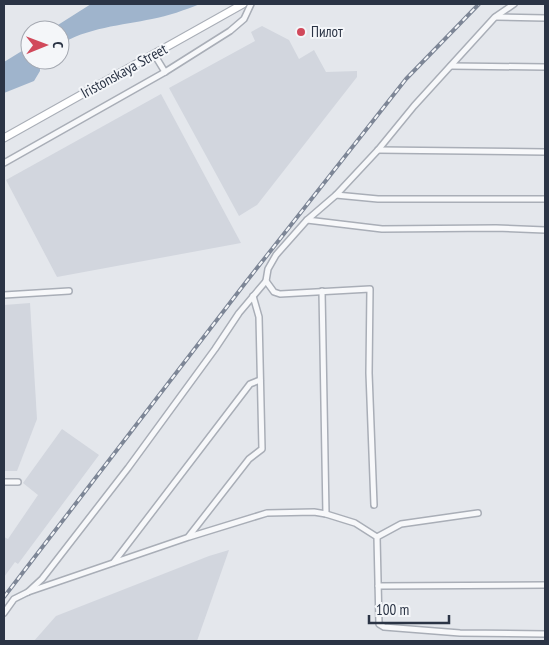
<svg xmlns="http://www.w3.org/2000/svg" width="549" height="645" font-family="'PT Sans Narrow',sans-serif">
	<style>
		.built { fill: #d2d6de }
		.water { fill: #9fb4cc }
		.lines { fill: none; stroke-linecap: round; stroke-linejoin: round }
		.street-casing { stroke: #a9aeb7; stroke-width: 8 }
		.secondary-casing { stroke: #a9aeb7; stroke-width: 9 }
		.street { stroke: #f7f8fa; stroke-width: 5 }
		.secondary { stroke: #fff; stroke-width: 7 }
		.rail-casing { stroke: #7d8696; stroke-width: 4 }
		.rail { stroke: #f4f6f9; stroke-width: 2; stroke-dasharray: 5.5; stroke-linecap: butt }
		.poi-dot { fill: #d1495b; stroke: #f4f6f9; stroke-width: 2 }
		.labels { text-anchor: middle; stroke-width: 4; stroke-linejoin: round; paint-order: stroke }
		.poi-label { font-size: 15px; fill: #2b3445; stroke: #f4f6f9; text-anchor: start }
		.street-label { font-size: 15px; fill: #2b3445; stroke: #f4f6f9 }
	</style>
	<rect width="100%" height="100%" fill="#e4e7ec"/>
	<!-- built -->
	<g class="built">
		<polygon points="262,26 289,40 299,59 314,50 326,72 357,71 357,77 257,205 239,216 169,88 255,41 251,32"/>
		<polygon points="161,94 241,243 57,277 6,180"/>
		<polygon points="30,303 37,419 17,471 4,471 4,305"/>
		<polygon points="62,429 99,455 18,564 15,562 4,577 4,537 8,539 38,495 23,483"/>
		<polygon points="229,550 197,641 34,641 56,616 209,556"/>
	</g>
	<!-- water -->
	<g class="water">
		<path d="M91,4h109c-15,6 -32,12 -48,15 -29,6 -67,9 -92,26v-15h-10z"/>
		<polygon points="30,46 30,60 40,60 40,71 34,81 4,93 4,62"/>
	</g>
	<g class="lines">
		<!-- street casing -->
		<g class="street-casing">
			<g id="street">
				<polyline points="496,17 545,18"/>
				<polyline points="154,54 165,72"/>
				<polyline points="451,66 545,67"/>
				<polyline points="378,150 545,152"/>
				<polyline points="4,163 165,72 230,31 244,19 251,4"/>
				<polyline points="336,195 378,199 545,199"/>
				<polyline points="307,220 382,229 496,228 545,230"/>
				<polyline points="266,281 274,292 280,294 370,289 369,373 374,505"/>
				<polyline points="322,291 326,514"/>
				<polyline points="4,295 69,291"/>
				<polyline points="4,482 18,482"/>
				<polyline points="189,536 249,459 262,449 259,317 253,296"/>
				<polyline points="377,537 401,524 478,513"/>
				<polyline points="114,562 250,384 260,380"/>
				<polyline points="378,586 545,585"/>
				<polyline points="28,592 42,579 128,468 215,349 239,313 266,281 268,269 276,255 307,220 336,195 378,150 414,106 495,17 514,4"/>
				<polyline points="4,613 14,599 28,592 189,537 267,513 314,512 326,514 355,523 377,537 379,624 384,627 460,633 545,634"/>
			</g>
		</g>
		<!-- secondary casing -->
		<g class="secondary-casing">
			<polyline id="secondary" points="4,138 243,4"/>
		</g>
		<!-- street -->
		<use href="#street" class="street"/>
		<!-- secondary -->
		<use href="#secondary" class="secondary"/>
		<!-- rail casing -->
		<g class="rail-casing">
			<polyline id="rail" points="4,597 246,282 406,79 479,4"/>
		</g>
		<!-- rail -->
		<use href="#rail" class="rail"/>
	</g>
	<!-- markers -->
	<circle class="poi-dot" cx="301" cy="32" r="5"/>
	<g class="labels">
		<!-- poi labels -->
		<g class="poi-label">
			<text x="311" y="37">Пилот</text>
		</g>
		<!-- street labels -->
		<g class="street-label">
			<text transform="translate(124 71) rotate(-29)" y="5">Iristonskaya Street</text>
		</g>
	</g>
	<!-- border -->
	<rect width="549" height="645" fill="none" stroke="#2b3445" stroke-width="10"/>
	<!-- north arrow -->
	<g transform="translate(45 45) rotate(89)"><circle r="24" fill="#f4f6f9" stroke="#a4a8b1"/>
	<path d="M0-4L9 19L0 12L-9 19Z" fill="#d1495b"/>
	<text y="-8" font-size="14" font-weight="bold" text-anchor="middle" fill="#2b3445">С</text>
	</g>
	<!-- scale -->
	<path d="M369 615v8h80v-8" fill="none" stroke="#2b3445" stroke-width="2.5"/>
	<text x="376" y="615" font-size="15" fill="#2b3445" stroke="#f4f6f9" stroke-width="4" paint-order="stroke">100 m</text>
</svg>
